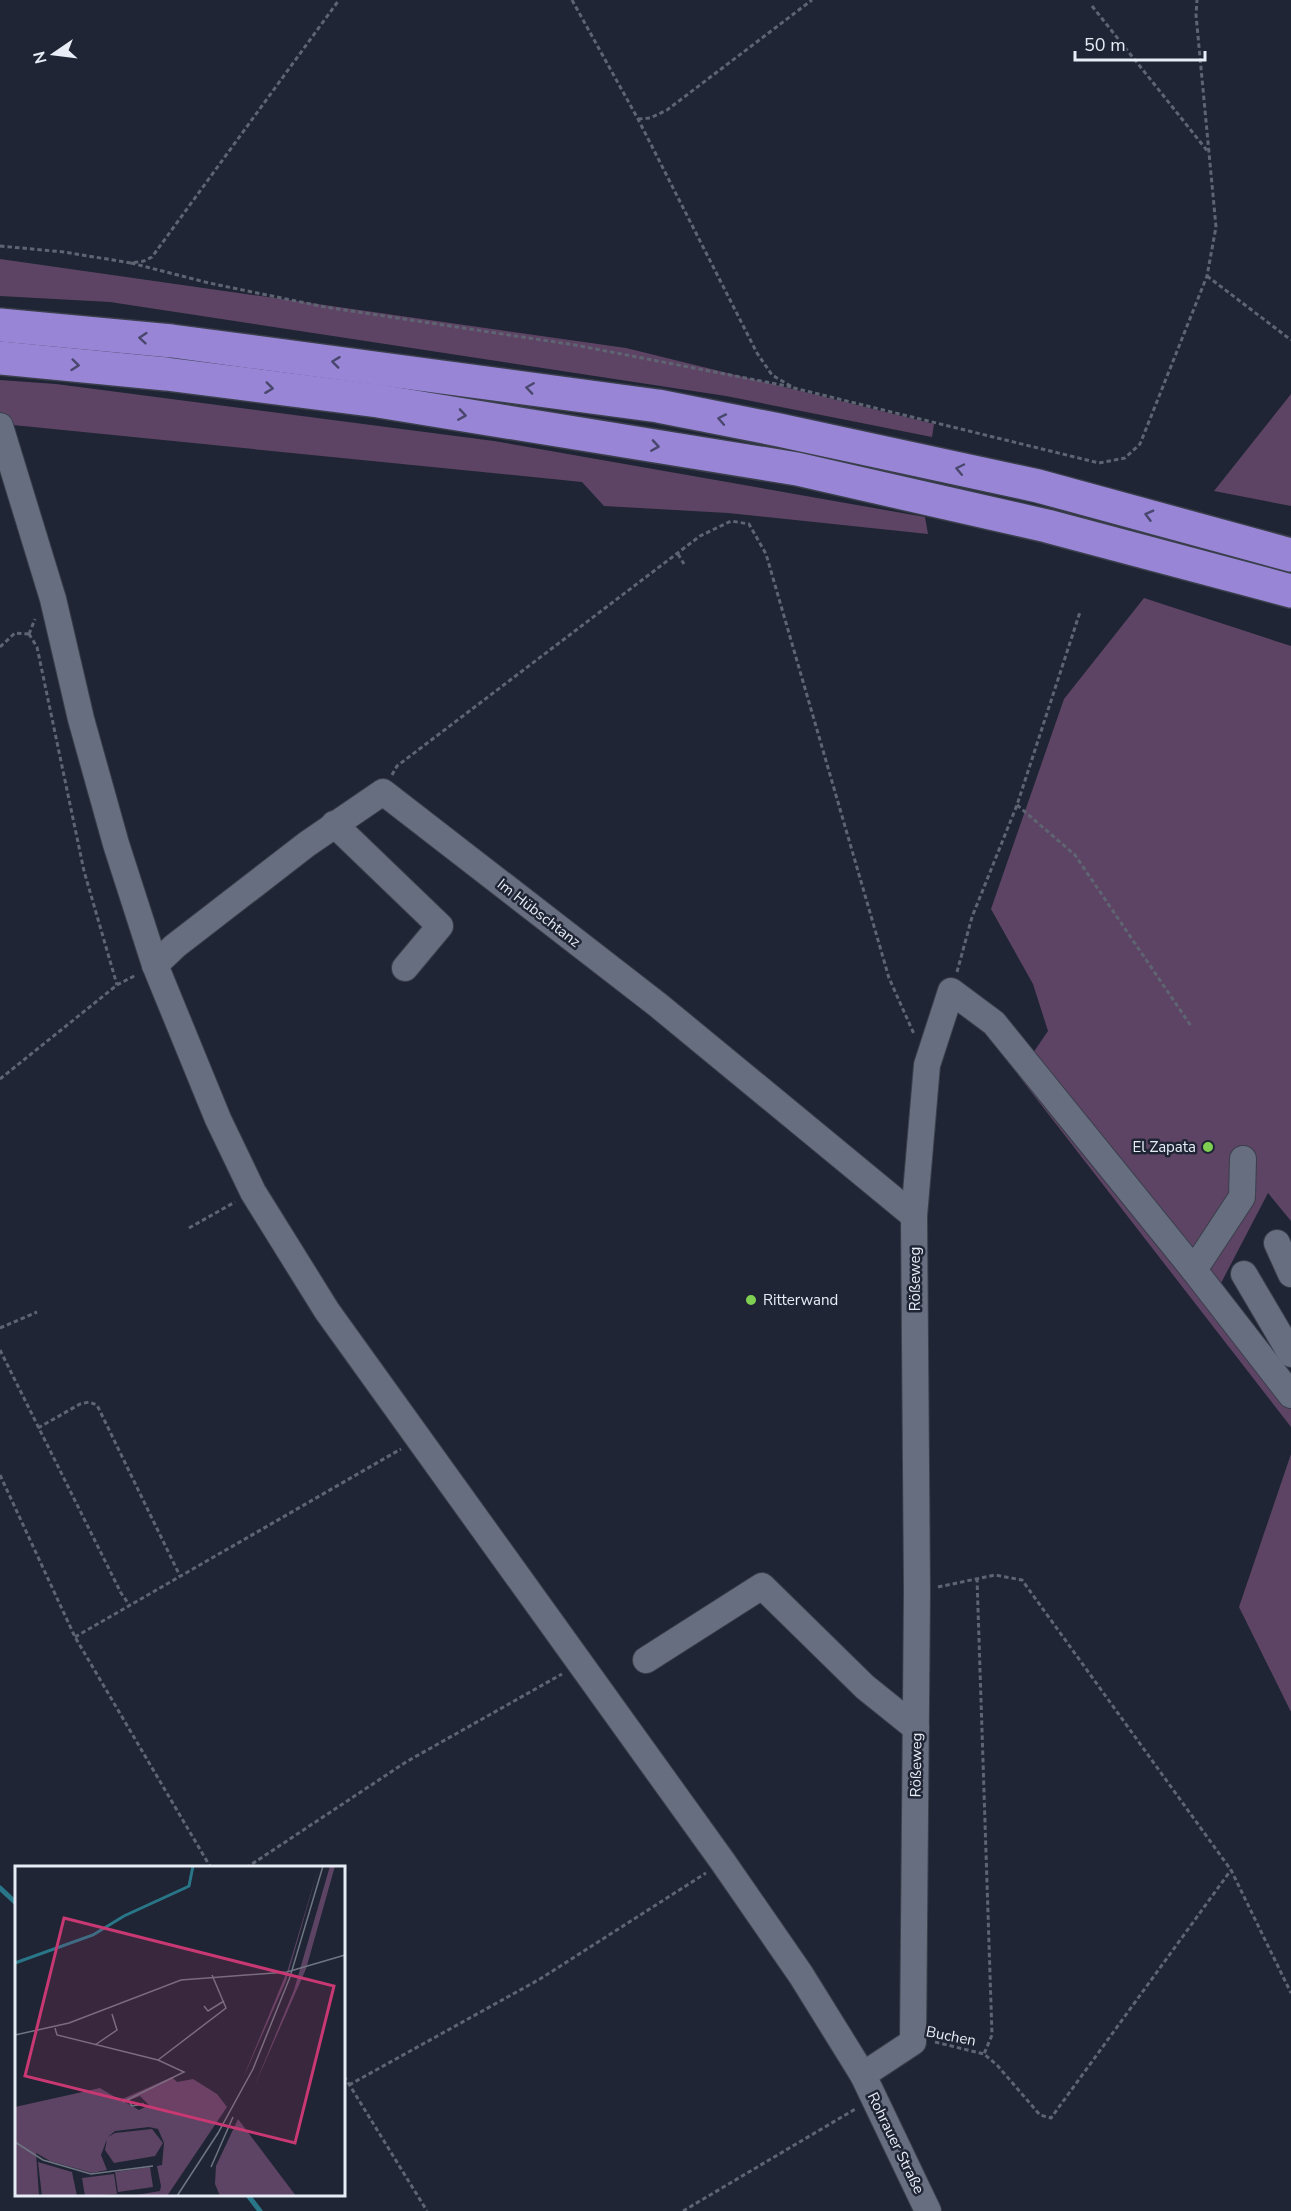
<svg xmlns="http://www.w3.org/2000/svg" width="1291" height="2211" font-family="'Nunito Sans',sans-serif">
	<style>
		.green { fill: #5d4464 }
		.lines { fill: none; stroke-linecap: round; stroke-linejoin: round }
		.stream { stroke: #287687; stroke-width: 5 }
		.minor-casing { stroke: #3a3f4b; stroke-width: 28 }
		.highway-casing { stroke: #3a3f4b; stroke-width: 36 }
		.path { stroke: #5f6472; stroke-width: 3; stroke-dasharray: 4.5 3; stroke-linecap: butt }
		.minor { stroke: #676e80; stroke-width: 26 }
		.highway { stroke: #9885d6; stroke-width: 33 }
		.oneway { stroke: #49476d }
		.poi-dot { fill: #7fd052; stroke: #1f2534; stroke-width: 2 }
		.labels { text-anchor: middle; stroke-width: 5; stroke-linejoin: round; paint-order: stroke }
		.street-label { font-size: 15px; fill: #e8ecf6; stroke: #1f2534 }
		.poi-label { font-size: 15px; fill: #e8ecf6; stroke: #1f2534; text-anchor: end }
		.inset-river { fill: none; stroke: #287687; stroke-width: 3 }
		.inset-road { fill: none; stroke: #6f7582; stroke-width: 1.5 }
		.view { fill: #c83872; fill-opacity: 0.15; stroke: #c83872; stroke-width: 3 }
		.inset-edge { fill: none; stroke: #e8ecf6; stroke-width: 3 }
	</style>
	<rect width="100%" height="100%" fill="#1f2534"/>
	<!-- green -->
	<g class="green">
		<polygon points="0,259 626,348 934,424 932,437 726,396 110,302 0,296"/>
		<polygon points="0,380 56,384 494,441 925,517 928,534 728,513 604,506 582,482 13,425 0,417"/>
		<polygon points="1291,394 1291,506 1214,491"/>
		<polygon points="1144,598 1291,646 1291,1221 1268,1193 1220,1285 1291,1389 1291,1427 1018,1075 1048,1031 1033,984 991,909 1064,699"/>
		<polygon points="1291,1454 1291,1712 1239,1607"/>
	</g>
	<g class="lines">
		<!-- stream -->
		<g class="stream">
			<polyline points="0,1888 16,1903"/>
			<polyline points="247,2194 260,2211"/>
		</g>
		<!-- minor casing -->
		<g class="minor-casing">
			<g id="minor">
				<polyline points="0,426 53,599 81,719 116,844 155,965 218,1119 253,1192 327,1311 723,1862 801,1975 863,2075 928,2211"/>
				<polyline points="334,824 440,926 405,968"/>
				<polyline points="155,965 175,946 307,844 383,792 658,1005 914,1216"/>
				<polyline points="1277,1243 1291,1274"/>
				<polyline points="1194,1270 1242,1197 1243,1159"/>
				<polyline points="1244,1274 1291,1354"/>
				<polyline points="646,1660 762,1586 865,1687 916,1728"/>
				<polyline points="863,2075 913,2042 917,1591 914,1216 927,1065 951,991 994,1023 1194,1270 1291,1395"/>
			</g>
		</g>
		<!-- highway casing -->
		<g class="highway-casing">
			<g id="highway">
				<polyline points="0,325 172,341 658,406 779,430 1038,486 1291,555"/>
				<polyline points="0,358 166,374 378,401 797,469 1047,526 1291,591"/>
			</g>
		</g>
		<!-- path -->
		<g class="path">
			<polyline points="572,0 638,119 757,353 772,375 794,388 1099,463 1125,458 1140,444 1207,276 1216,227 1196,15 1197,0"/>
			<polyline points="1092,6 1209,153"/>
			<polyline points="638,119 650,118 667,110 812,0"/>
			<polyline points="0,246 64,252 131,263 144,261 152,257 339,0"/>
			<polyline points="131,263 209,283 325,307 575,345 792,387"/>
			<polyline points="1207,276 1291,340"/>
			<polyline points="678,554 684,564"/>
			<polyline points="29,634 37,647 84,871 117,985"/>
			<polyline points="29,634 35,619"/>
			<polyline points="0,647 15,633 29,634"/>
			<polyline points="392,775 397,766 700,536 731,521 749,524 766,554 889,978 914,1034"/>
			<polyline points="1017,805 1075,855 1191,1026"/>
			<polyline points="957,972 972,917 1017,805 1080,612"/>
			<polyline points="0,1079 117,985 136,975"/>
			<polyline points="189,1228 235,1202"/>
			<polyline points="0,1328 37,1312"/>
			<polyline points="0,1350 121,1593 130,1606"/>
			<polyline points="38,1428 80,1404 89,1402 97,1405 180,1576"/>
			<polyline points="0,1475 75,1637 211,1868"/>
			<polyline points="977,1578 992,2035 984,2054"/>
			<polyline points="938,1587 995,1575 1022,1580 1231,1870 1291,1993"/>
			<polyline points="75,1637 401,1449"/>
			<polyline points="246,1868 406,1762 562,1674"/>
			<polyline points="935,2042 984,2054 997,2065 1040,2115 1051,2118 1231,1870"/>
			<polyline points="344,2076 427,2211"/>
			<polyline points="349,2085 540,1979 706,1873"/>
			<polyline points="683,2211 857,2108"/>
		</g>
		<!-- minor -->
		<use href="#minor" class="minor"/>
		<!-- highway -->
		<use href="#highway" class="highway"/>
	</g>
	<!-- one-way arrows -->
	<defs><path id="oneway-chevron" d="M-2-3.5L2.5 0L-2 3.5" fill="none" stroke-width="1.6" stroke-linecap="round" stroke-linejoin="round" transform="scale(1.5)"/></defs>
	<g class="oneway">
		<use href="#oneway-chevron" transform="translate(143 338) rotate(-175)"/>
		<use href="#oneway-chevron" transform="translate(336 362) rotate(-173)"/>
		<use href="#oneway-chevron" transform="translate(75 365) rotate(6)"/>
		<use href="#oneway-chevron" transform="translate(269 388) rotate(7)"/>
		<use href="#oneway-chevron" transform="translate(530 388) rotate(-172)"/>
		<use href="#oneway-chevron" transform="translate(462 415) rotate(9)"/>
		<use href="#oneway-chevron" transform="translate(722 419) rotate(-169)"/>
		<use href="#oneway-chevron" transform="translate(655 446) rotate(9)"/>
		<use href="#oneway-chevron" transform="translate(960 469) rotate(-168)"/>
		<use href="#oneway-chevron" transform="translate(1149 515) rotate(-165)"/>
	</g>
	<!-- markers -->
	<g class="poi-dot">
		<circle cx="1208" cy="1147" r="6"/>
		<circle cx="751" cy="1300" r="6"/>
	</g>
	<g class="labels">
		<!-- street labels -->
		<g class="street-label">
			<text transform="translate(539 913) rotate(38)" y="5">Im Hübschtanz</text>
			<text transform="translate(915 1279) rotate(-90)" y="5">Rößeweg</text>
			<text transform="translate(916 1765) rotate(-89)" y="5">Rößeweg</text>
			<text transform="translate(951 2036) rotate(11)" y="5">Buchen</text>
			<text transform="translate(896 2143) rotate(64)" y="5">Rohrauer Straße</text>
		</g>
		<!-- poi labels -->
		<g class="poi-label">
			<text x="1196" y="1152">El Zapata</text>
			<text x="763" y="1305" text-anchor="start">Ritterwand</text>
		</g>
	</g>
	<!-- overview -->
	<g transform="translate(15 1866)">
		<rect width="330" height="330" fill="#1f2534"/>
		<path d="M304,0l-33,115 -45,102 47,-114zM315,0h5l-29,103 -52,118 40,-97zM157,211l5,5 16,-3 24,15 10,13 -60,89h-36l29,-5 1,-5 -4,-20 5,-1 2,-22 -6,-14 -9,-2 -34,4 -7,6 7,-4 37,-4 11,14 -8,13 -41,7 -9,-13 2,-11 -6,16 6,15 -15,3 -42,-12 -14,-8 3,43h-24v-89l85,-19 20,12zM125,230l9,9 -10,5 -14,-8zM223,253l58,77h-76l-5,-12 1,-18zM23,296l34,10 5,24h-35zM135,301l3,20 -35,5 -3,-20zM99,308l3,20 -32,2 -3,-18z" fill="#5d4464" fill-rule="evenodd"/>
		<path class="inset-river" d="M0,97l78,-28 31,-19 61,-28 4,-2 4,-20"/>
		<path class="inset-road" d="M189,140l4,5 16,-10M40,162l2,7 101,25 26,12 -61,30M0,169l54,-12 112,-43 106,-8 58,-17M80,179l22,-15 -5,-16M143,194l68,-52 -14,-33M113,234l4,6 12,-2M0,276l28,18 48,14 62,-8M196,301l22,-50M162,330l41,-63 35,-64 37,-92 33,-111"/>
		<path class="view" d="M49,52l270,68 -39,157 -270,-67z"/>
		<rect width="330" height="330" class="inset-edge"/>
	</g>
	<!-- north arrow -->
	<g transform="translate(54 54) rotate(256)" stroke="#1f2534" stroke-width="4.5" paint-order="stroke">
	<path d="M0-4.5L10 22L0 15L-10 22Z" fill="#e8ecf6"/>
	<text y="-9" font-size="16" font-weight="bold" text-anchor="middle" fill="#e8ecf6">N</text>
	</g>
	<!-- scale -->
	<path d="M1075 51v9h130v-9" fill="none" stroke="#e8ecf6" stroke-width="3"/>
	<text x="1084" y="51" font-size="18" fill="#e8ecf6" stroke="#1f2534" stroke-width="4.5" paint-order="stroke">50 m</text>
</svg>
